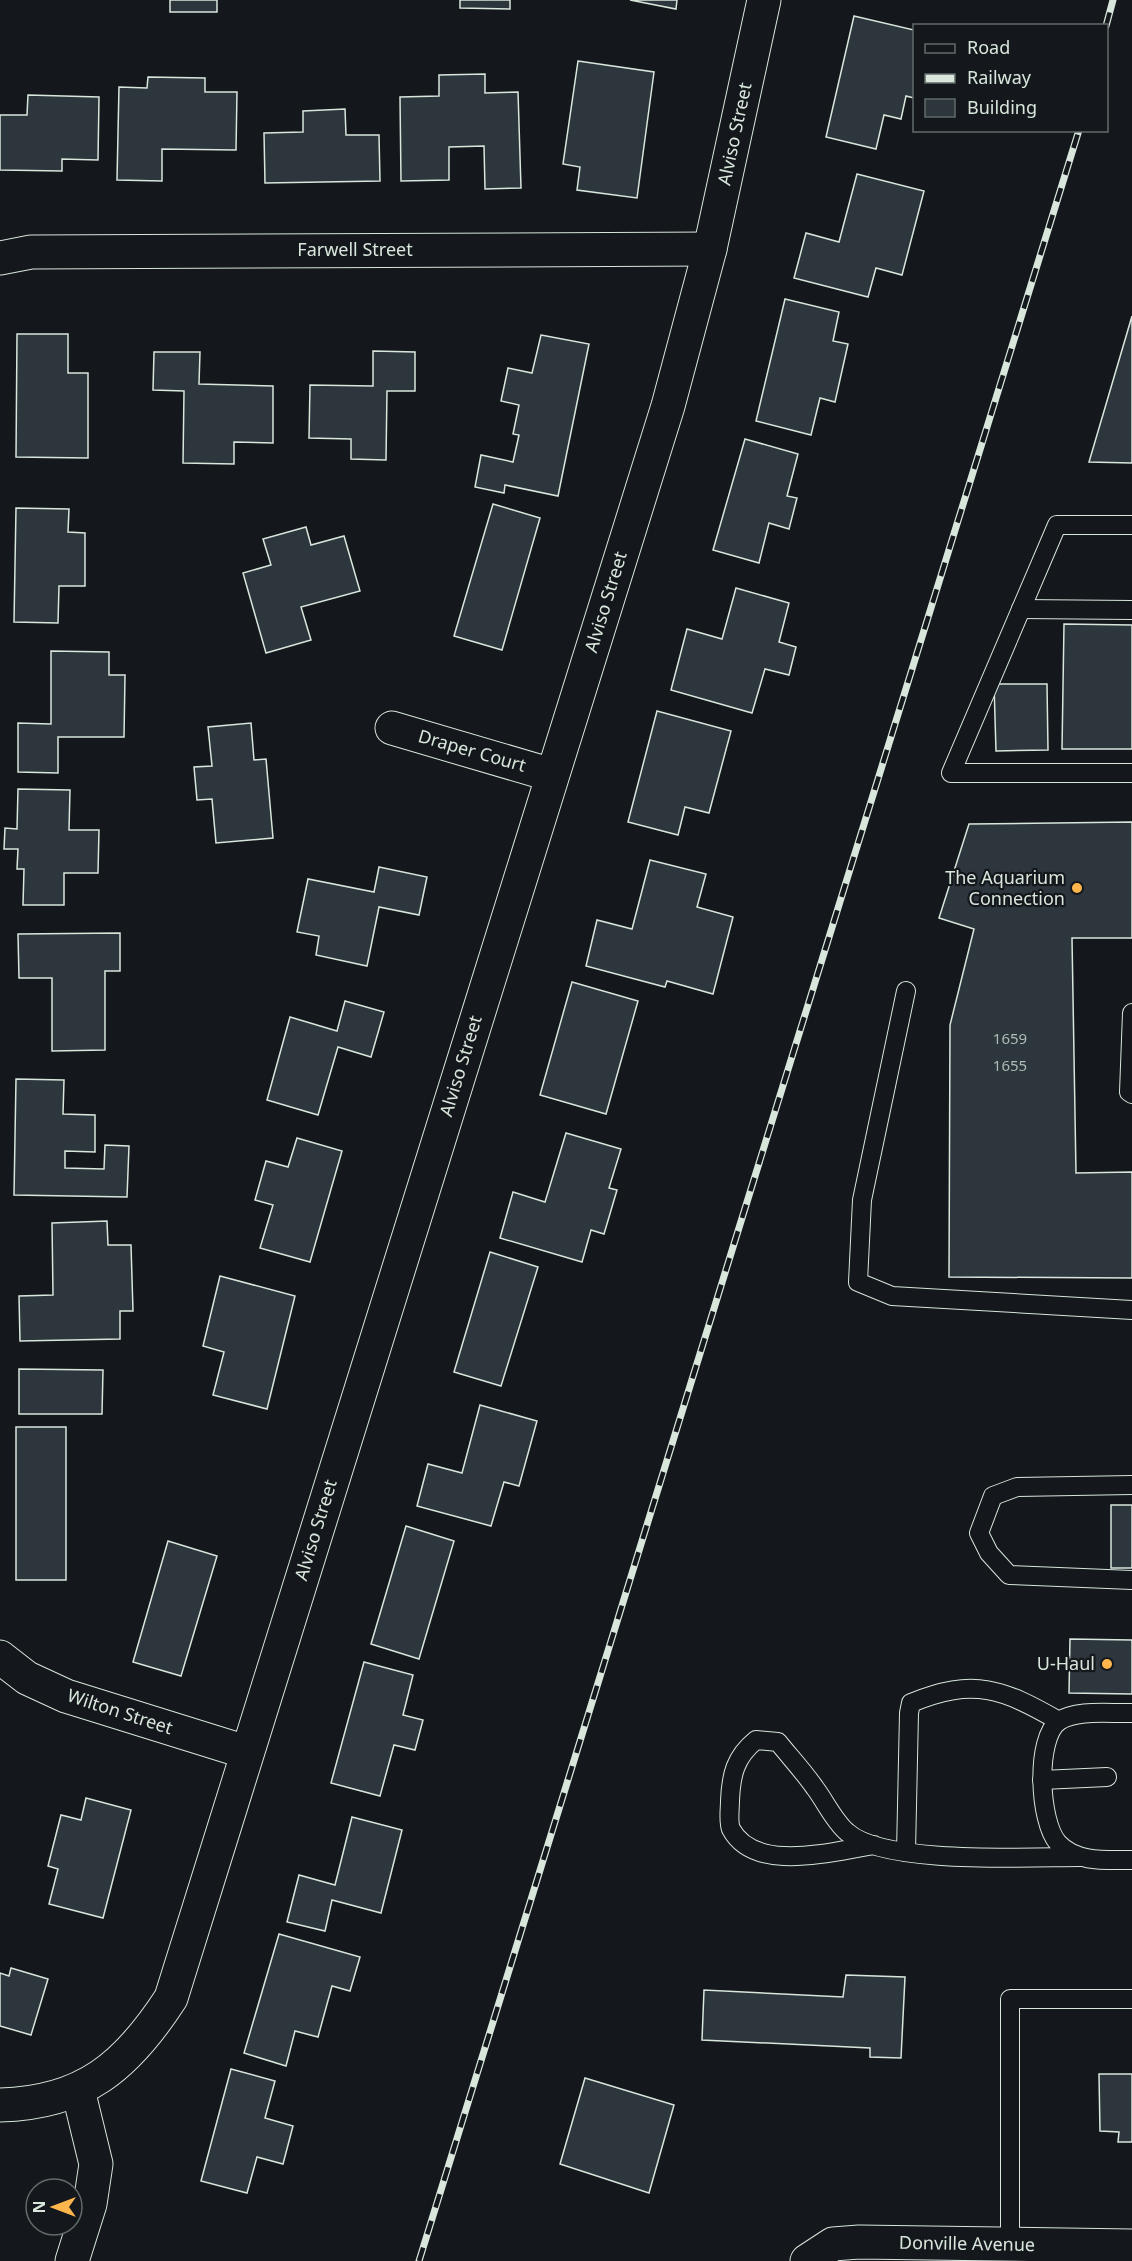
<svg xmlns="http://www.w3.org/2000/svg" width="1132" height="2261" font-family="'Noto Sans',sans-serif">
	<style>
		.building { fill: #2c363c; stroke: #d8e6dc; stroke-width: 1.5 }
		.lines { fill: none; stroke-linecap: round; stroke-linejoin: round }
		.lane-casing { stroke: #d8e6dc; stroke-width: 20 }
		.street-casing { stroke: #d8e6dc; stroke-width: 35 }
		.lane { stroke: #14181c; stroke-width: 18 }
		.street { stroke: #14181c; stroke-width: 33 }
		.rail-casing { stroke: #d8e6dc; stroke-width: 7 }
		.rail { stroke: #14181c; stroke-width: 4.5; stroke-dasharray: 14; stroke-linecap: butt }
		.poi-dot { fill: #ffb74d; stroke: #14181c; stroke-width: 2 }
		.labels { text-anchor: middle; stroke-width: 4.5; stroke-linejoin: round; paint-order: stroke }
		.number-label { font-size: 15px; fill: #adbab4 }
		.street-label { font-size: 18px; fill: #d8e6dc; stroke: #14181c }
		.poi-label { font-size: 18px; fill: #d8e6dc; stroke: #14181c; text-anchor: end }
	</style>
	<rect width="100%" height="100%" fill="#14181c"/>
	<!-- building -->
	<g class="building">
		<rect x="170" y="0" width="47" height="12"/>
		<polygon points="460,0 510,0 510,9 460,8"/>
		<polygon points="630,0 677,0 676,9"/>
		<polygon points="854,16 914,30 914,98 906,96 901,119 884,115 876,149 826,137"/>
		<polygon points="578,61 654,72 637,198 577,190 580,167 563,164"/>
		<polygon points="485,74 485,93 518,92 521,188 485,189 484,146 449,147 449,180 401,181 400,97 439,96 439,75"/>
		<polygon points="148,77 205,78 205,92 237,92 236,150 162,149 162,181 117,180 119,87 147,88"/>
		<polygon points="28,95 99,97 98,160 62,159 62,171 0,170 0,115 27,115"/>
		<polygon points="345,109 346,135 379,135 380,181 265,183 264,133 303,132 303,111"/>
		<polygon points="857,174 924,191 902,275 876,268 868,297 794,278 806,233 839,242"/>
		<polygon points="785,299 839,312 833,341 848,344 835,402 820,398 811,435 756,421"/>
		<polygon points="1132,316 1132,463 1089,462"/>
		<polygon points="17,334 68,334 68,373 88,373 88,458 16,457"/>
		<polygon points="541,335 589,344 558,496 505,485 504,493 475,487 481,455 513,462 519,435 513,434 519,405 501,401 508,368 532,373"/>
		<polygon points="373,351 415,352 415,391 387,391 386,460 351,459 351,439 309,438 310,385 373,386"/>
		<polygon points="154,352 200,352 199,384 273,386 273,443 234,442 234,464 183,463 184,391 153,390"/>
		<polygon points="745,439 798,454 787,496 797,498 789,529 769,523 759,563 713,550"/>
		<polygon points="493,504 540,518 502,650 454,636"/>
		<polygon points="16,508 69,509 68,532 85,533 85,586 59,586 58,623 14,622"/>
		<polygon points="306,527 311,545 344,536 360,591 301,607 311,640 266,653 243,573 271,565 263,539"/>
		<polygon points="736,588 789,603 779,642 796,647 789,675 765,669 752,713 671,690 687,629 722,639"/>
		<polygon points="1064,624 1132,625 1132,749 1062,749"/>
		<polygon points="51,651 109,652 109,675 125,675 124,737 58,737 58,773 18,772 18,723 51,724"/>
		<polygon points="994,684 1047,684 1048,750 996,751"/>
		<polygon points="657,711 731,731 709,813 685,807 678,835 628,822"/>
		<polygon points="251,723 254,760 266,759 273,838 216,843 212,799 197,800 194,767 212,766 208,727"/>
		<polygon points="18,789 70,790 69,830 99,830 98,873 64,873 64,905 23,905 24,869 17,869 18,849 4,849 5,828 17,829"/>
		<polygon points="1132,822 1132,938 1072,938 1076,1173 1132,1172 1132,1278 949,1277 950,1025 974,929 939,918 969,824"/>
		<polygon points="650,860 706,874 697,907 733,917 713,994 667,981 665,987 586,966 597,920 632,929"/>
		<polygon points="379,867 427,877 419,915 379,907 367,966 316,955 319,936 297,932 308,879 374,892"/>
		<polygon points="120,933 120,971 105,971 105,1050 52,1051 52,978 19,978 18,934"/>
		<polygon points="572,982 638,1001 606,1114 540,1095"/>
		<polygon points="345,1001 384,1012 371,1057 338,1047 318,1115 267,1100 290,1017 337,1031"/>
		<polygon points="16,1079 64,1080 63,1114 95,1115 95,1152 65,1151 65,1168 104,1169 105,1145 129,1146 127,1197 14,1195"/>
		<polygon points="566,1133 621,1149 609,1188 617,1190 604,1234 591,1230 582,1262 500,1238 513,1192 545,1202"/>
		<polygon points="297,1138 342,1151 310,1262 260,1248 273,1205 255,1200 266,1161 288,1167"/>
		<polygon points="107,1221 108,1245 131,1245 133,1311 120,1311 120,1339 20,1341 19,1296 53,1295 52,1223"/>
		<polygon points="490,1252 538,1267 501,1386 454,1372"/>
		<polygon points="220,1276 295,1296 267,1409 213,1395 224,1352 203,1346"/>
		<polygon points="19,1369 103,1370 102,1414 19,1414"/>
		<polygon points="480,1405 537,1421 519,1486 504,1482 491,1526 417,1506 428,1464 462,1473"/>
		<rect x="16" y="1427" width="50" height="153"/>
		<rect x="1111" y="1505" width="21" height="63"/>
		<polygon points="406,1526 454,1541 419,1659 371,1644"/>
		<polygon points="168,1541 217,1556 181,1676 133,1662"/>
		<polygon points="1070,1639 1132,1640 1132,1694 1069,1693"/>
		<polygon points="364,1662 413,1675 403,1715 423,1720 415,1750 394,1745 380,1796 331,1783"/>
		<polygon points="86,1798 131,1810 103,1918 49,1904 58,1869 48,1866 61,1815 81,1820"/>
		<polygon points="352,1817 402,1830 381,1913 332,1900 325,1931 287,1922 299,1875 335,1885"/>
		<polygon points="279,1934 360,1957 350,1991 332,1986 318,2037 295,2031 286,2066 244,2053"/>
		<polygon points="11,1968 48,1979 31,2035 0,2026 0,1973 9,1976"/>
		<polygon points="846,1975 905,1977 901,2058 870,2057 870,2048 702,2040 704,1990 843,1997"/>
		<polygon points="231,2069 275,2081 265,2118 293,2126 283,2164 257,2157 247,2193 201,2181"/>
		<polygon points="1099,2074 1132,2074 1132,2142 1118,2142 1119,2132 1100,2131"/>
		<polygon points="585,2078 674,2105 649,2193 560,2164"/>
	</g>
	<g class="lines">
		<!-- lane casing -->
		<g class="lane-casing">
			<g id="lane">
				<polyline points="1132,525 1057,525 951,773 1132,773"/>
				<polyline points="1021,609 1132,610"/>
				<polyline points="906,991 862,1200 858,1282 892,1296 1132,1310"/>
				<polyline points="1132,1013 1129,1092 1132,1094"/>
				<polyline points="1132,1485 1017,1487 993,1496 979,1533 989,1553 1009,1575 1132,1580"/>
				<path d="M1132,1713c-21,1 -55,-4 -73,8 -24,17 -20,101 -1,122 18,20 49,17 74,17"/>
				<polyline points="1042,1780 1107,1777"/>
				<path d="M874,1845c-41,6 -119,29 -143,-16 -3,-7 -1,-20 -1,-28 1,-26 5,-44 26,-61l22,2c12,15 26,30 37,46 10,13 19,33 32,44 36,33 183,25 233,25"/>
				<path d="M906,1852l3,-139 2,-10c63,-26 92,-14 148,18"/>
				<polyline points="1010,2244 1010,1999 1132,1999"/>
			</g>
		</g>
		<!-- street casing -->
		<g class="street-casing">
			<g id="street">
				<polyline points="0,258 31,252 710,249"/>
				<polyline points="392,728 552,775"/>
				<polyline points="0,1657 27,1678 66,1696 246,1752"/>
				<path d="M0,2105c84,-2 127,-39 171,-107l497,-1592 42,-157 54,-249"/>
				<polyline points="72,2261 90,2204 96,2164 78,2090"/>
				<polyline points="807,2261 833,2244 859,2242 1132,2246"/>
			</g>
		</g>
		<!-- lane -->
		<use href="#lane" class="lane"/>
		<!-- street -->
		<use href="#street" class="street"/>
		<!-- rail casing -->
		<g class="rail-casing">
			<g id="rail">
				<polyline points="1106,26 1113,0"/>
				<polyline points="419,2261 1079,130"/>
			</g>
		</g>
		<!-- rail -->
		<use href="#rail" class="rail"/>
	</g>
	<!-- markers -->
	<g class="poi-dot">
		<circle cx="1077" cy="888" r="6"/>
		<circle cx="1107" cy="1664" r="6"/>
	</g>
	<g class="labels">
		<!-- number labels -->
		<g class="number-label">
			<text x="1010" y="1044">1659</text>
			<text x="1010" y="1071">1655</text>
		</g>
		<!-- street labels -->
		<g class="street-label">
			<text transform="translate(735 134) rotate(-78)" y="6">Alviso Street</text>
			<text x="355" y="256">Farwell Street</text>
			<text transform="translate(606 602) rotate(-73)" y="6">Alviso Street</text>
			<text transform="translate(472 751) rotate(16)" y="6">Draper Court</text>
			<text transform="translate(461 1066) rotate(-73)" y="6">Alviso Street</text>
			<text transform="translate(316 1530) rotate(-73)" y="6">Alviso Street</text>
			<text transform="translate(120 1712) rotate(18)" y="6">Wilton Street</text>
			<text transform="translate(967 2244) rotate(1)" y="6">Donville Avenue</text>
		</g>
		<!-- poi labels -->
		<g class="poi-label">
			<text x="1065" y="884">The Aquarium<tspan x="1065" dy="21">Connection</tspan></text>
			<text x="1095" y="1670">U-Haul</text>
		</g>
	</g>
	<!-- legend -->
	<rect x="913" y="24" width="195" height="108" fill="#14181c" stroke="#626a69" stroke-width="1.5"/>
	<rect x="925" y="44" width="30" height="9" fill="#14181c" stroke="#626a69" stroke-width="1.5"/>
	<text x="967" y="54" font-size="18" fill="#d8e6dc">Road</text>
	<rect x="925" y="74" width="30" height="9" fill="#d8e6dc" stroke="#626a69" stroke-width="1.5"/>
	<text x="967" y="84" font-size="18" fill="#d8e6dc">Railway</text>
	<rect x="925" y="99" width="30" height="18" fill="#2c363c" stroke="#626a69" stroke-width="1.5"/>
	<text x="967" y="114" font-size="18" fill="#d8e6dc">Building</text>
	<!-- north arrow -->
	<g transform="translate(54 2207) rotate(270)"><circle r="28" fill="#14181c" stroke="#626a69" stroke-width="1.5"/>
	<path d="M0-4.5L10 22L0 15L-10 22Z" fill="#ffb74d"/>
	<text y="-9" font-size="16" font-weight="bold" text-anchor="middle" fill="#d8e6dc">N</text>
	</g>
</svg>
